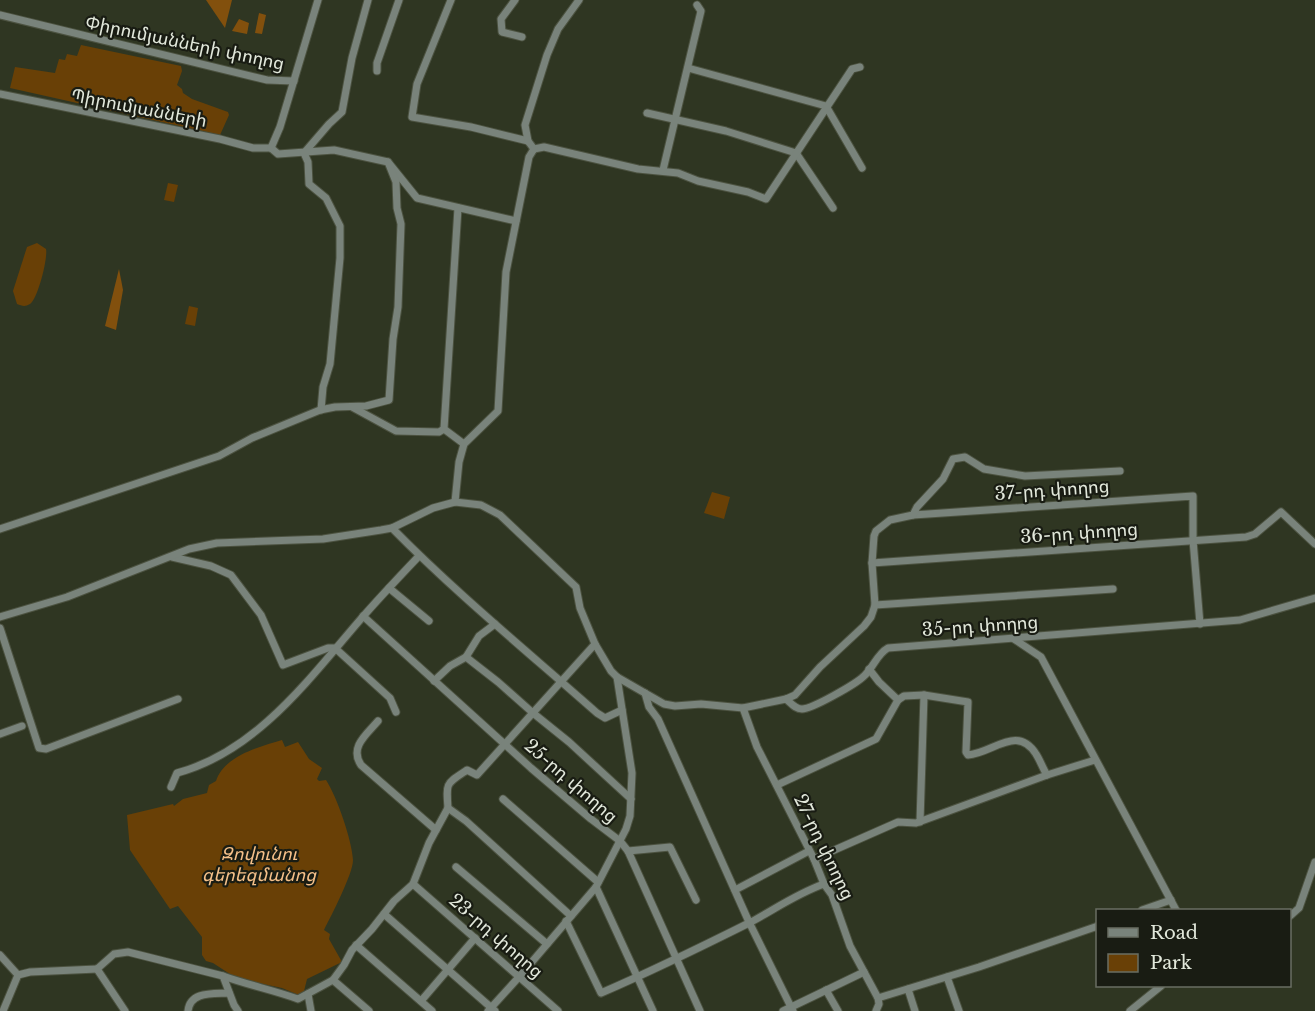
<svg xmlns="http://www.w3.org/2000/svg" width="1315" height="1011" font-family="'Libre Baskerville','Noto Sans Armenian',serif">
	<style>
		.green { fill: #694006 }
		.forest { fill: #82500d }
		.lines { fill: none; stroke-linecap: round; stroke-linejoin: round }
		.minor-casing { stroke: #4c5240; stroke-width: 9 }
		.minor { stroke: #79837b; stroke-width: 7 }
		.labels { text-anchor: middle; stroke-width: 4.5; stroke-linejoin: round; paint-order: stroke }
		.street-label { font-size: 18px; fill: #e2e8db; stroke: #191c13 }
		.park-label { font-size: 18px; font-style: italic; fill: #f5c089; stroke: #191c13 }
	</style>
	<rect width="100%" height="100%" fill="#2f3622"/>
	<!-- green -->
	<g class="green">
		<polygon points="81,45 181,66 182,71 177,85 182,89 183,93 192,99 228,112 229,115 220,135 10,88 15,67 55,73 59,59 65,60 67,54 77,56"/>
		<polygon points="168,183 178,185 174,202 164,200"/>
		<path d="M37,243l9,6c2,9 -8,49 -16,55 -5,3 -8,2 -13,0l-4,-13 14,-44z"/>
		<polygon points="189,306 198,308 195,326 185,324"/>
		<polygon points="712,492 730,497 724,519 704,513"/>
		<path d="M282,740l3,7 13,-5 11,17 13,9 -5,11 2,2 7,-1c11,17 26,60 27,80 0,14 -22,56 -29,70l6,4 -1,5 13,23 -35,17 -3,12 -5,4 -17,-7 -46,-10 -23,-15 -7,-2 -4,-6v-18l-24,-31 -8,3 -40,-59 -3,-35 46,-11 1,2 9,-7 24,-6 2,-8 7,-4c8,-25 43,-34 66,-41z"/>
	</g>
	<!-- forest -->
	<g class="forest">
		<polygon points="206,0 232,0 225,28"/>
		<polygon points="259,13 266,15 262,34 255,33"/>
		<polygon points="239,19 249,23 247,34 232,31"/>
		<polygon points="119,269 123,290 116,330 105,326"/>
	</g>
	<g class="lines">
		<!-- minor casing -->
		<g class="minor-casing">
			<g id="minor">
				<polyline points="451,0 417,84 412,117 471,127 528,141 534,149"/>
				<polyline points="515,0 501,19 502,32 522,37"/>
				<polyline points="0,15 267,80 294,81"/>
				<polyline points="688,68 826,106 862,168"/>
				<polyline points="377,71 377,63 399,0"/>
				<polyline points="0,94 220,139 253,148 271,148"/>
				<polyline points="647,113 726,131 796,153 833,208"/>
				<polyline points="528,141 525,125 547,55 558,29 579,0"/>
				<polyline points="271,148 278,154 334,150 388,162 417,198 516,221"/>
				<polyline points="271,148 280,127 318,0"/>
				<polyline points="534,149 544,147 638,169 678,173 698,181 748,192 766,199 852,69 860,67"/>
				<polyline points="663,170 701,11 697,5"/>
				<polyline points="458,208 444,429 464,444"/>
				<polyline points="352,407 396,431 439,432 444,429"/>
				<polyline points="321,410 323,387 330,364 340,258 340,226 326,198 309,184 308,162 304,153 329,124 342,112 352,58 368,0"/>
				<polyline points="455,502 459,462 464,444 498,411 506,272 529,157 534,149"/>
				<polyline points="913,515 1193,496 1193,540 1200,624"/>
				<path d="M392,528c65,66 136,124 205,185l8,5 17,-8"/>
				<polyline points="0,529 219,456 252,438 320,410 335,407 366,406 389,400 393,339 398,307 401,224 397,208 396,182 388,162"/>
				<polyline points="172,557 211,566 231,575 261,615 283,665 328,648 335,648 390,698 396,712"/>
				<polyline points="872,563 1246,537 1255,534 1281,512 1315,544"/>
				<polyline points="389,588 429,621"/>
				<polyline points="875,605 1113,589"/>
				<polyline points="363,616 531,768 591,819 620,841 628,851 700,1011"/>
				<polyline points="0,617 67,597 189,549 217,543 323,539 381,530 392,528 433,508 455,502 481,505 500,515 576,587 580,608 595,644 611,671 617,677 664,704 675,706 701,704 743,708 786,699 795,695 820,667 864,626 871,617 875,605 872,563 874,536 876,531 890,520 913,515 917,507 943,479 953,459 965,457 984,469 1025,476 1120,471"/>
				<polyline points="0,628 39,748 46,749 178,699"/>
				<polyline points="1014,639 1041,657 1176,910"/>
				<polyline points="466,657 498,682 533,713 569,742 631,799"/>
				<polyline points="434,681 450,666 466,657 479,636 495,624"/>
				<polyline points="645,693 649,707 658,719 749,922 793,1011"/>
				<path d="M924,695l44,7 -2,50 2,3c25,-2 49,-31 68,-1 4,6 7,15 11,21"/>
				<path d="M786,699c5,4 9,10 16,10 10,0 54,-25 62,-33 9,-8 13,-22 24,-28l352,-28 75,-22"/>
				<polyline points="898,700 904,696 924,695 920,822"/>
				<polyline points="743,708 757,747 814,859 824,884 832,895 850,946 878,998 879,1004 876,1011"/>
				<path d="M378,721c-11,13 -29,26 -17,44l75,65"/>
				<polyline points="0,734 22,726"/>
				<polyline points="777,785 876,739 898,700 879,682 869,669"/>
				<path d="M171,787l6,-14c79,-21 132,-94 183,-153 19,-22 39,-43 59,-64"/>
				<polyline points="503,799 598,882"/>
				<polyline points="628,851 670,847 696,900"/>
				<polyline points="814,859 898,822 916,823 1047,775 1095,760"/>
				<polyline points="456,867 547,944"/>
				<polyline points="413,884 558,1011"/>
				<polyline points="596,887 653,1011"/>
				<polyline points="735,890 809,851"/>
				<polyline points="1142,910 1171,900"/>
				<polyline points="384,914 495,1011"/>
				<path d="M571,916l-105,-95 -18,-13c-2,-26 -2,-24 19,-38l10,5 118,-131"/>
				<polyline points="1290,916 1299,908 1315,862"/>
				<path d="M566,921l35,72c51,-22 100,-46 150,-71 24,-13 47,-29 73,-38"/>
				<polyline points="356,945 432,1011"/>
				<polyline points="0,955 18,975"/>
				<polyline points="97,969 114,954 128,952 223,976 234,1005 238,1011"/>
				<polyline points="97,969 125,1011"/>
				<path d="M223,976c25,9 50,14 75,23l35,-19"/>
				<polyline points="947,977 959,1011"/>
				<polyline points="908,989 915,1011"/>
				<polyline points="826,990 838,1011"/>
				<polyline points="308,994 311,1011"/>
				<polyline points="878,998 979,967 1098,926"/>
				<polyline points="421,1001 475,938"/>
				<polyline points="3,1011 18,975 30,972 97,969"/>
				<path d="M188,1011c2,-20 25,-17 41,-18"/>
				<polyline points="369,1011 333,980 344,965 352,950 372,929 394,901 413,884 429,843 448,808"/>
				<polyline points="488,1011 519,977 596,887 626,829 630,816 632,773 617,677"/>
				<polyline points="783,1011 864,972"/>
				<polyline points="1130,1011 1161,986"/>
			</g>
		</g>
		<!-- minor -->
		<use href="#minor" class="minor"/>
	</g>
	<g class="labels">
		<!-- street labels -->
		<g class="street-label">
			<text transform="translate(185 43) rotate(12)" y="6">Փիրումյանների փողոց</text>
			<text transform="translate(139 108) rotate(11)" y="6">Պիրումյանների</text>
			<text transform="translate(1052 490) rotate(-4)" y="6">37-րդ փողոց</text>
			<text transform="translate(1079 533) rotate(-4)" y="6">36-րդ փողոց</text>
			<text transform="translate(980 626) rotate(-4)" y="6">35-րդ փողոց</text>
			<text transform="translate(571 781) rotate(41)" y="6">25-րդ փողոց</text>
			<text transform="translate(824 847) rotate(64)" y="6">27-րդ փողոց</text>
			<text transform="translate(496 936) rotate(41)" y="6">23-րդ փողոց</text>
		</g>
		<!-- park labels -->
		<g class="park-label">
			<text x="259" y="860">Զովունու<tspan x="259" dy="21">գերեզմանոց</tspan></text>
		</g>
	</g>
	<!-- legend -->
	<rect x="1096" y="909" width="195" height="78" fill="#191c13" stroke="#696e63" stroke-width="1.5"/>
	<rect x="1108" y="928" width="30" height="9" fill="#79837b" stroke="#696e63" stroke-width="1.5"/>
	<text x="1150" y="939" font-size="18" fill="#e2e8db">Road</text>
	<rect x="1108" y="954" width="30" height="18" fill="#694006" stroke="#696e63" stroke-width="1.5"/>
	<text x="1150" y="969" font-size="18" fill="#e2e8db">Park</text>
</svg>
